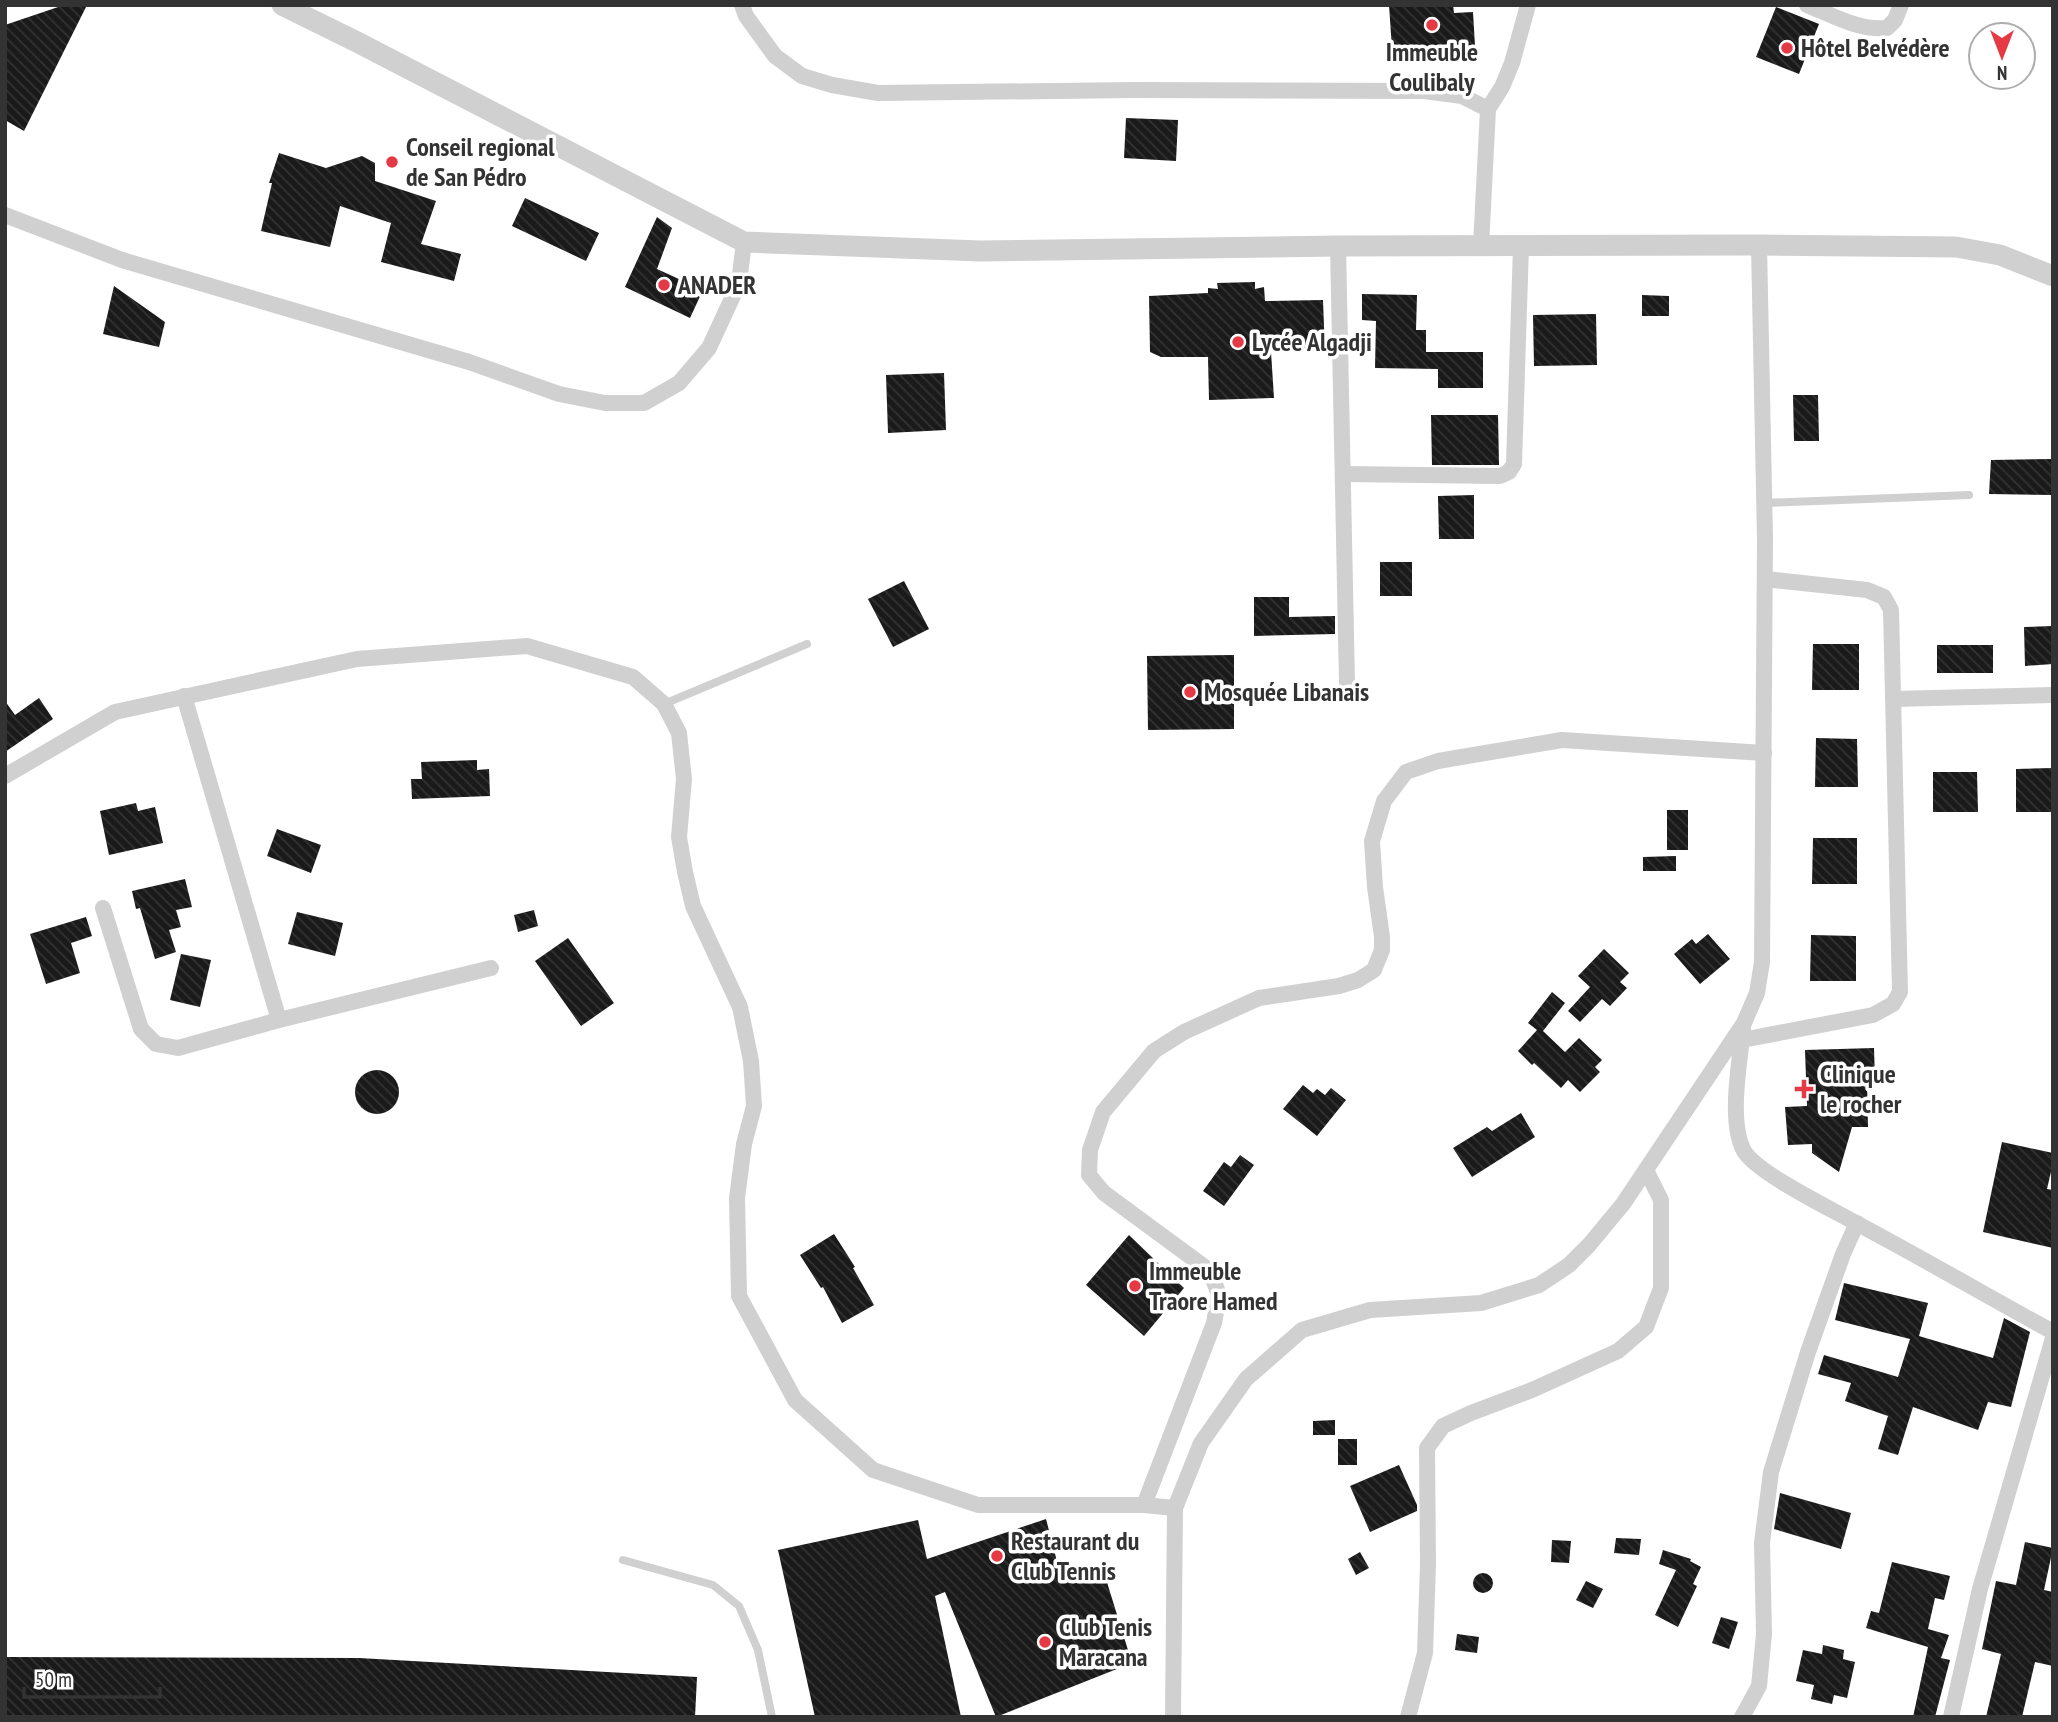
<svg xmlns="http://www.w3.org/2000/svg" width="2058" height="1722" font-family="'PT Sans Narrow',sans-serif">
	<style>
		.building { fill: url(#building-back-hatch) }
		.lines { fill: none; stroke-linecap: round; stroke-linejoin: round }
		.service { stroke: #d0d0d0; stroke-width: 8 }
		.minor { stroke: #d0d0d0; stroke-width: 16 }
		.tertiary { stroke: #d0d0d0; stroke-width: 21 }
		.poi-dot { fill: #e63946; stroke: #fff; stroke-width: 2.5 }
		.labels { text-anchor: middle; stroke-width: 7; stroke-linejoin: round; paint-order: stroke }
		.poi-label { font-size: 26px; font-weight: bold; fill: #333; stroke: #fff; text-anchor: start }
	</style>
	<defs>
		<pattern id="building-back-hatch" width="6" height="6" patternUnits="userSpaceOnUse" patternTransform="scale(1.75)"><rect width="6" height="6" fill="#1a1a1a"/><path d="M-1 5l2 2M0 0l6 6M5-1l2 2" fill="none" stroke="#333"/></pattern>
	</defs>
	<rect width="100%" height="100%" fill="#fff"/>
	<!-- building -->
	<g class="building">
		<polygon points="64,5 87,5 24,131 5,120 5,25"/>
		<polygon points="1389,5 1453,5 1454,13 1473,12 1475,46 1392,49"/>
		<polygon points="1776,7 1819,24 1799,74 1756,57"/>
		<polygon points="1126,118 1178,120 1176,161 1124,158"/>
		<polygon points="279,153 326,168 362,156 375,163 375,181 436,201 421,244 461,254 454,281 381,262 391,223 340,206 330,247 261,231 272,183 269,183"/>
		<polygon points="525,198 599,233 586,261 512,226"/>
		<polygon points="657,217 672,228 657,269 703,290 690,318 625,287"/>
		<polygon points="1255,282 1255,289 1264,287 1265,301 1323,300 1325,352 1271,352 1274,398 1209,400 1208,357 1161,357 1150,352 1149,296 1208,293 1208,288 1218,289 1217,283"/>
		<polygon points="114,286 165,322 159,347 103,334"/>
		<polygon points="1362,294 1417,295 1416,330 1426,330 1426,352 1483,352 1483,388 1438,388 1438,369 1375,368 1376,321 1362,320"/>
		<polygon points="1642,295 1669,296 1669,316 1642,316"/>
		<polygon points="1596,314 1597,365 1534,366 1533,315"/>
		<polygon points="944,373 946,430 888,433 886,375"/>
		<polygon points="1793,395 1818,395 1819,441 1794,441"/>
		<polygon points="1431,415 1498,415 1499,465 1432,465"/>
		<polygon points="2053,459 2053,495 1989,494 1991,460"/>
		<polygon points="1474,495 1474,539 1439,539 1438,496"/>
		<rect x="1380" y="562" width="32" height="34"/>
		<polygon points="904,581 929,629 893,647 868,599"/>
		<polygon points="1254,597 1289,597 1289,617 1335,616 1335,634 1254,636"/>
		<polygon points="2053,626 2053,664 2025,666 2024,627"/>
		<polygon points="1813,644 1859,644 1859,690 1812,690"/>
		<rect x="1937" y="645" width="56" height="28"/>
		<polygon points="1234,655 1234,729 1148,730 1147,656"/>
		<polygon points="39,698 53,719 5,752 5,701 15,715"/>
		<polygon points="1816,738 1857,739 1858,787 1815,787"/>
		<polygon points="477,760 477,770 489,769 490,796 412,799 411,779 422,779 421,762"/>
		<polygon points="2053,768 2053,812 2016,812 2016,769"/>
		<polygon points="1933,772 1977,772 1978,812 1933,812"/>
		<polygon points="136,803 138,811 155,807 163,843 109,855 100,811"/>
		<rect x="1667" y="810" width="21" height="40"/>
		<polygon points="277,829 321,845 311,873 267,856"/>
		<polygon points="1813,838 1857,838 1857,884 1812,884"/>
		<polygon points="1676,856 1676,871 1643,871 1643,857"/>
		<polygon points="185,879 192,907 176,910 181,927 169,930 176,952 155,959 140,908 136,909 132,891"/>
		<polygon points="534,910 538,926 518,932 514,915"/>
		<polygon points="297,912 343,923 335,956 288,944"/>
		<polygon points="86,917 92,936 71,943 80,973 46,984 30,934"/>
		<polygon points="1708,934 1730,959 1700,984 1674,954 1692,939 1696,944"/>
		<polygon points="1811,935 1856,936 1856,981 1810,981"/>
		<polygon points="568,938 614,1003 581,1026 535,961"/>
		<polygon points="1604,949 1629,973 1620,982 1627,988 1610,1006 1602,999 1580,1022 1568,1011 1590,987 1578,976"/>
		<polygon points="181,954 211,960 200,1007 170,1000"/>
		<polygon points="1552,992 1565,1003 1543,1031 1565,1052 1579,1038 1602,1060 1595,1067 1600,1072 1580,1092 1568,1080 1561,1088 1534,1063 1532,1065 1518,1051 1537,1030 1528,1023"/>
		<polygon points="1874,1048 1875,1080 1867,1081 1868,1127 1852,1127 1839,1172 1812,1153 1812,1144 1788,1145 1785,1107 1807,1106 1805,1050"/>
		<circle cx="377" cy="1092" r="22"/>
		<polygon points="1303,1085 1313,1093 1317,1089 1325,1095 1331,1088 1346,1100 1317,1136 1283,1109"/>
		<polygon points="1521,1113 1535,1137 1472,1177 1453,1148 1487,1127 1492,1131"/>
		<polygon points="2002,1142 2053,1153 2053,1163 2047,1189 2053,1190 2053,1248 1983,1232"/>
		<polygon points="1240,1155 1254,1165 1224,1206 1203,1191 1224,1162 1231,1167"/>
		<polygon points="834,1234 855,1267 853,1268 874,1305 842,1323 823,1287 821,1288 800,1255"/>
		<polygon points="1129,1235 1184,1288 1144,1336 1086,1285"/>
		<polygon points="1844,1283 1928,1303 1919,1336 1993,1358 2004,1318 2030,1332 2011,1407 1988,1402 1978,1430 1913,1407 1898,1455 1878,1449 1888,1416 1845,1401 1851,1383 1818,1374 1824,1355 1898,1377 1910,1339 1835,1320"/>
		<polygon points="1335,1420 1335,1435 1313,1435 1313,1421"/>
		<rect x="1338" y="1439" width="19" height="26"/>
		<polygon points="1399,1465 1417,1505 1417,1511 1370,1532 1350,1486"/>
		<polygon points="1780,1493 1851,1513 1841,1549 1774,1529"/>
		<polygon points="1046,1519 1061,1577 1101,1563 1132,1663 996,1717 945,1592 935,1596 961,1717 815,1717 778,1550 918,1520 927,1559"/>
		<polygon points="1616,1538 1641,1539 1639,1555 1614,1553"/>
		<polygon points="1552,1540 1571,1541 1569,1563 1551,1562"/>
		<polygon points="2025,1542 2053,1548 2044,1590 2053,1592 2053,1666 2035,1662 2022,1717 1986,1717 2001,1654 1982,1649 1996,1581 2016,1585"/>
		<polygon points="1663,1550 1691,1559 1690,1561 1701,1567 1693,1584 1697,1586 1678,1627 1655,1615 1676,1570 1659,1564"/>
		<polygon points="1360,1552 1369,1568 1356,1575 1348,1559"/>
		<polygon points="1892,1562 1950,1576 1944,1600 1935,1598 1928,1629 1949,1635 1941,1658 1950,1660 1935,1717 1913,1717 1928,1647 1866,1628 1871,1611 1879,1613"/>
		<circle cx="1483" cy="1583" r="10"/>
		<polygon points="1586,1581 1603,1589 1593,1608 1576,1600"/>
		<polygon points="1721,1617 1738,1622 1729,1649 1712,1643"/>
		<polygon points="1457,1634 1479,1637 1477,1653 1455,1650"/>
		<polygon points="1823,1645 1844,1650 1843,1659 1855,1662 1847,1698 1834,1695 1832,1704 1811,1699 1814,1685 1796,1681 1803,1650 1822,1654"/>
		<polygon points="5,1657 359,1658 697,1677 695,1717 5,1717"/>
	</g>
	<g class="lines">
		<!-- service -->
		<g class="service">
			<polyline points="1764,503 1969,495"/>
			<polyline points="664,704 807,644"/>
			<polyline points="623,1560 713,1585 739,1606 758,1650 772,1717"/>
		</g>
		<!-- minor -->
		<g class="minor">
			<polyline points="742,5 746,16 775,56 802,76 832,85 878,93 1134,90 1424,91 1462,96 1488,109"/>
			<path d="M1807,5c25,10 52,26 80,23l8,-8 6,-15"/>
			<polyline points="5,215 122,260 469,362 559,394 605,403 644,403 679,383 709,348 739,283 744,242"/>
			<polyline points="1338,246 1347,683"/>
			<polyline points="1481,246 1488,109 1502,87 1512,63 1528,5"/>
			<polyline points="1343,474 1500,476 1509,472 1514,464 1521,246"/>
			<polyline points="1893,699 2053,695"/>
			<polyline points="5,776 115,712 357,659 527,646 633,677 664,704 679,733 684,779 679,837 685,872 693,906 740,1007 751,1061 754,1106 744,1144 737,1198 739,1296 795,1400 873,1470 978,1505 1144,1505 1175,1508"/>
			<polyline points="103,908 141,1029 156,1044 178,1048 279,1020 184,696"/>
			<polyline points="279,1020 491,968"/>
			<path d="M1743,1029c-3,32 -15,93 1,122 13,22 87,58 112,72 66,35 131,73 197,109"/>
			<polyline points="1742,1040 1873,1015 1893,1004 1900,992 1891,610 1884,597 1867,590 1765,579"/>
			<polyline points="1144,1505 1214,1323 1219,1295 1210,1271 1104,1193 1089,1175 1090,1150 1103,1112 1154,1051 1184,1032 1259,998 1339,986 1358,980 1374,970 1382,950 1382,937 1375,887 1372,841 1384,801 1406,772 1438,761 1562,740 1764,753"/>
			<polyline points="1173,1717 1175,1508 1201,1443 1246,1379 1302,1330 1370,1310 1481,1303 1539,1285 1569,1265 1589,1245 1623,1204 1744,1023 1757,993 1762,962 1765,539 1759,245"/>
			<polyline points="1408,1717 1425,1653 1428,1564 1427,1448 1443,1426 1471,1413 1532,1390 1618,1351 1646,1327 1661,1288 1661,1200 1646,1170"/>
			<polyline points="1742,1717 1759,1686 1764,1634 1762,1543 1771,1472 1808,1352 1843,1254 1857,1223"/>
			<polyline points="1951,1717 1980,1589 2053,1338"/>
		</g>
		<!-- tertiary -->
		<polyline class="tertiary" points="282,5 357,42 744,242 980,251 1338,246 1759,245 1956,247 2000,255 2053,276"/>
	</g>
	<!-- markers -->
	<g class="poi-dot">
		<circle cx="1432" cy="25" r="7"/>
		<circle cx="1787" cy="48" r="7"/>
		<circle cx="392" cy="162" r="7"/>
		<circle cx="664" cy="285" r="7"/>
		<circle cx="1238" cy="342" r="7"/>
		<circle cx="1190" cy="692" r="7"/>
		<path d="M1800.5 1078.5h7v7h7v7h-7v7h-7v-7h-7v-7h7z"/>
		<circle cx="1135" cy="1286" r="7"/>
		<circle cx="997" cy="1556" r="7"/>
		<circle cx="1045" cy="1642" r="7"/>
	</g>
	<g class="labels">
		<!-- poi labels -->
		<g class="poi-label">
			<text x="1801" y="57">Hôtel Belvédère</text>
			<text x="1432" y="61" text-anchor="middle">Immeuble<tspan x="1432" dy="30">Coulibaly</tspan></text>
			<text x="406" y="156">Conseil regional<tspan x="406" dy="30">de San Pédro</tspan></text>
			<text x="678" y="294">ANADER</text>
			<text x="1252" y="351">Lycée Algadji</text>
			<text x="1204" y="701">Mosquée Libanais</text>
			<text x="1820" y="1083">Clinique<tspan x="1820" dy="30">le rocher</tspan></text>
			<text x="1149" y="1280">Immeuble<tspan x="1149" dy="30">Traore Hamed</tspan></text>
			<text x="1011" y="1550">Restaurant du<tspan x="1011" dy="30">Club Tennis</tspan></text>
			<text x="1059" y="1636">Club Tenis<tspan x="1059" dy="30">Maracana</tspan></text>
		</g>
	</g>
	<!-- border -->
	<rect width="2058" height="1722" fill="none" stroke="#333333" stroke-width="14"/>
	<!-- north arrow -->
	<g transform="translate(2002 56) rotate(180)"><circle r="33" fill="#ffffff" stroke="#adadad" stroke-width="2"/>
	<path d="M0-5L12 26L0 18L-12 26Z" fill="#e63946"/>
	<text y="-10" font-size="19" font-weight="bold" text-anchor="middle" fill="#333333">N</text>
	</g>
	<!-- scale -->
	<path d="M24 1687v10h136v-10" fill="none" stroke="#333333" stroke-width="3.5"/>
	<text x="35" y="1687" font-size="21" fill="#333333" stroke="#ffffff" stroke-width="5" paint-order="stroke">50 m</text>
</svg>
